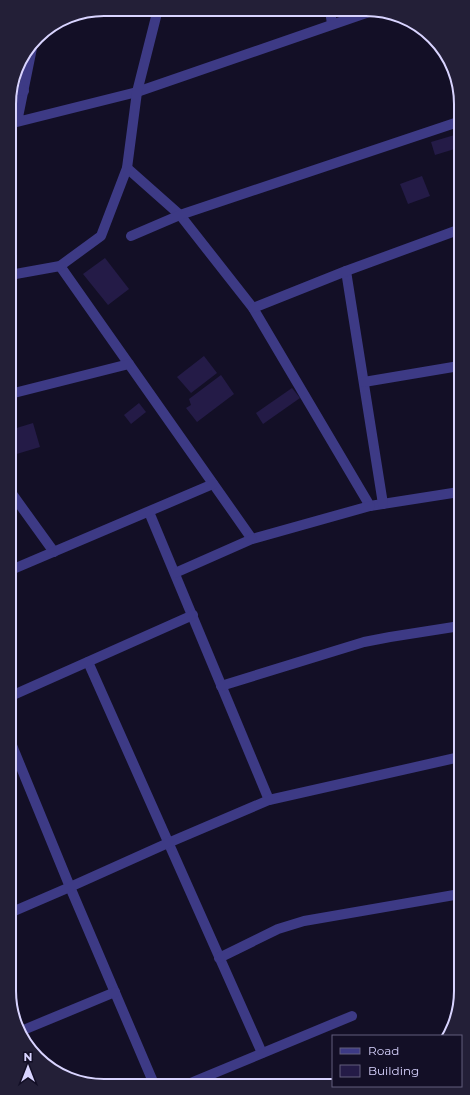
<svg xmlns="http://www.w3.org/2000/svg" width="470" height="1095" font-family="Montserrat,sans-serif">
	<style>
		.building { fill: #241b47 }
		.lines { fill: none; stroke-linecap: round; stroke-linejoin: round }
		.minor { stroke: #3d3a85; stroke-width: 10 }
		.rim { fill: none; stroke: #d9d4ff; stroke-width: 2 }
	</style>
	<rect width="100%" height="100%" fill="#130f26"/>
	<!-- building -->
	<g class="building">
		<polygon points="458,134 458,148 435,155 431,142"/>
		<polygon points="422,176 430,196 408,204 400,184"/>
		<polygon points="105,258 129,289 108,305 83,274"/>
		<polygon points="204,356 217,373 191,393 177,377"/>
		<polygon points="221,375 234,394 197,422 186,408 191,405 189,399"/>
		<polygon points="292,388 300,398 263,424 256,413"/>
		<polygon points="139,403 146,412 131,424 124,415"/>
		<polygon points="33,423 40,447 10,456 10,430"/>
	</g>
	<g class="lines">
		<!-- minor -->
		<g class="minor">
			<polyline points="330,10 332,24"/>
			<polyline points="33,43 17,122 137,92 372,11"/>
			<polyline points="11,89 24,91"/>
			<polyline points="127,168 180,215 253,308 370,506 459,492"/>
			<polyline points="131,236 180,215 458,122"/>
			<polyline points="60,266 252,539 370,506"/>
			<polyline points="346,271 383,504"/>
			<polyline points="10,275 60,266 101,236 127,168 137,92 158,9"/>
			<polyline points="253,308 346,271 458,230"/>
			<polyline points="364,382 459,366"/>
			<polyline points="10,394 129,364"/>
			<polyline points="10,491 54,552"/>
			<polyline points="149,512 269,800"/>
			<polyline points="11,570 213,484"/>
			<polyline points="175,573 252,539"/>
			<polyline points="88,662 262,1053"/>
			<polyline points="221,686 364,642 390,637 460,626"/>
			<polyline points="11,696 193,615"/>
			<polyline points="11,743 70,887 154,1084"/>
			<polyline points="12,912 70,887 168,843 269,800 460,757"/>
			<polyline points="219,958 278,929 304,921 460,894"/>
			<polyline points="21,1031 115,992"/>
			<polyline points="188,1084 352,1016"/>
		</g>
	</g>
	<!-- crop -->
	<path d="M0 0H470V1095H0ZM104 16H366A88 88 0 0 1 454 104V991A88 88 0 0 1 366 1079H104A88 88 0 0 1 16 991V104A88 88 0 0 1 104 16Z" fill="#231f37" fill-rule="evenodd"/>
	<path class="rim" d="M104 16H366A88 88 0 0 1 454 104V991A88 88 0 0 1 366 1079H104A88 88 0 0 1 16 991V104A88 88 0 0 1 104 16Z"/>
	<!-- legend -->
	<rect x="332" y="1035" width="130" height="52" fill="#130f26" stroke="#625e7d"/>
	<rect x="340" y="1048" width="20" height="6" fill="#3d3a85" stroke="#625e7d"/>
	<text x="368" y="1055" font-size="12" fill="#d9d4ff">Road</text>
	<rect x="340" y="1065" width="20" height="12" fill="#241b47" stroke="#625e7d"/>
	<text x="368" y="1075" font-size="12" fill="#d9d4ff">Building</text>
	<!-- north arrow -->
	<g transform="translate(28 1067)" stroke="#130f26" stroke-width="3" paint-order="stroke">
	<path d="M0-3L7 15L0 10L-7 15Z" fill="#d9d4ff"/>
	<text y="-6" font-size="11" font-weight="bold" text-anchor="middle" fill="#d9d4ff">N</text>
	</g>
</svg>
